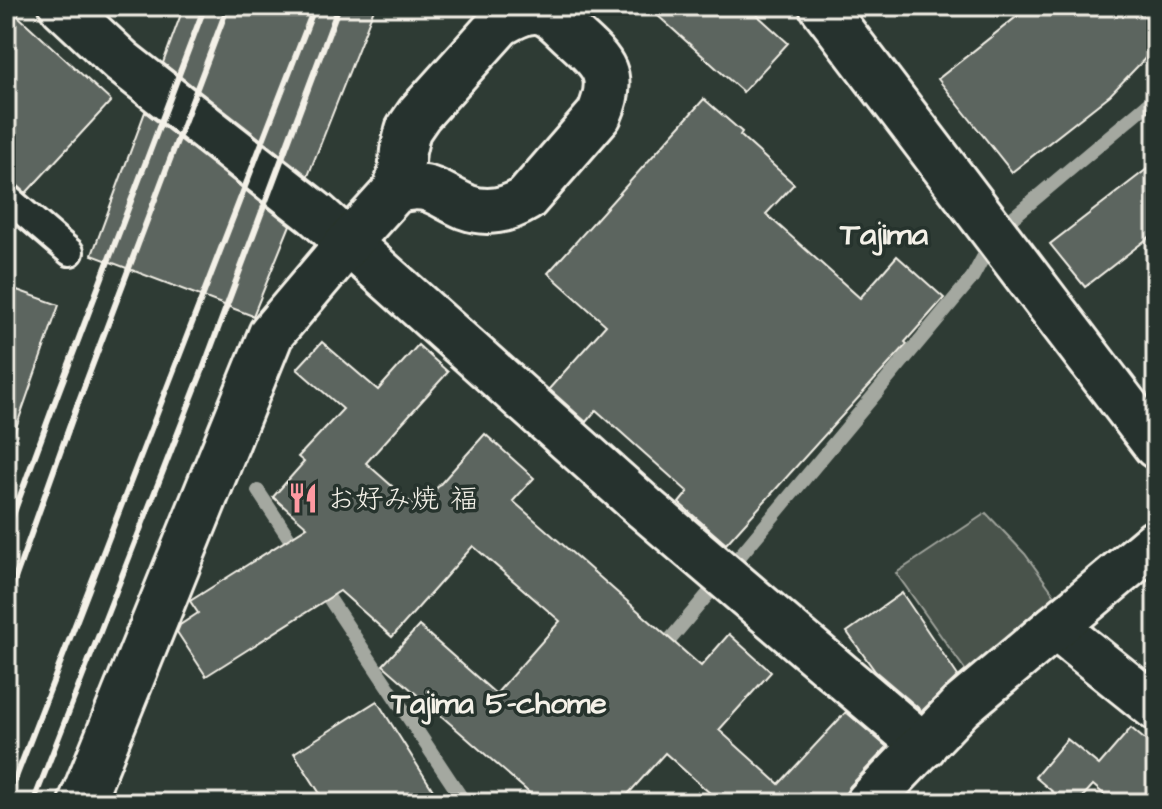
<svg xmlns="http://www.w3.org/2000/svg" width="1162" height="809" font-family="'Architects Daughter','Klee One',sans-serif">
	<style>
		.green { fill: #48524c; stroke: #9ea29a; stroke-width: 2 }
		.lines { fill: none; stroke-linecap: round; stroke-linejoin: round }
		.stream { stroke: #a4a8a0; stroke-width: 14 }
		.building { fill: #5c655e; stroke: #f4f1e8; stroke-width: 2 }
		.service-casing { stroke: #f4f1e8; stroke-width: 32 }
		.minor-casing { stroke: #f4f1e8; stroke-width: 50 }
		.service { stroke: #26332d; stroke-width: 26 }
		.minor { stroke: #26332d; stroke-width: 44 }
		.rail { stroke: #f4f1e8; stroke-width: 6 }
		.labels { text-anchor: middle; stroke-width: 7; stroke-linejoin: round; paint-order: stroke }
		.poi-label { font-size: 28px; fill: #f4f1e8; stroke: #26332d; text-anchor: start }
		.neighbourhood-label { font-size: 30px; font-weight: bold; fill: #f4f1e8; stroke: #26332d }
		.quarter-label { font-size: 32px; font-weight: bold; fill: #f4f1e8; stroke: #26332d }
	</style>
	<rect width="100%" height="100%" fill="#2e3b34"/>
	<filter id="ink" filterUnits="userSpaceOnUse"><feTurbulence type="fractalNoise" baseFrequency=".0125" numOctaves="2"/><feDisplacementMap in="SourceGraphic" scale="16" xChannelSelector="R" yChannelSelector="G"/><feConvolveMatrix kernelMatrix="1 2 1 2 8 2 1 2 1" color-interpolation-filters="sRGB"/></filter>
	<g filter="url(#ink)">
		<!-- green -->
		<polygon class="green" points="986,513 1025,554 1059,601 971,678 896,573"/>
		<g class="lines">
			<!-- stream -->
			<g class="stream">
				<polyline points="258,491 299,553"/>
				<polyline points="319,583 465,803"/>
				<polyline points="658,654 972,278 998,230 1156,97"/>
			</g>
		</g>
		<!-- building -->
		<g class="building">
			<polygon points="7,6 111,101 26,193 16,184 6,181"/>
			<polygon points="184,6 375,6 308,176 163,63"/>
			<polygon points="647,6 747,6 788,43 743,92"/>
			<polygon points="1030,6 1145,6 1156,16 1156,47 1110,95 1012,172 938,79"/>
			<polygon points="704,99 742,132 740,135 794,184 766,214 860,298 897,256 944,298 905,342 907,344 726,544 679,503 688,492 596,410 586,422 549,389 606,325 548,273"/>
			<polygon points="145,112 290,225 253,316 92,255"/>
			<polygon points="1156,162 1156,232 1085,287 1050,244"/>
			<polygon points="6,286 59,305 12,439 6,438"/>
			<polygon points="322,342 378,390 418,345 448,372 366,463 418,509 485,434 534,478 513,501 701,666 729,634 771,672 719,730 779,784 846,712 887,747 850,786 844,796 844,803 721,803 665,753 620,803 541,803 383,665 419,626 496,694 560,621 473,546 392,637 340,591 206,676 177,632 180,625 198,613 190,601 307,527 273,497 304,462 298,457 343,409 297,369"/>
			<polygon points="902,593 958,676 922,711 875,671 847,632"/>
			<polygon points="377,701 441,803 326,803 294,753"/>
			<polygon points="1131,728 1156,749 1156,791 1146,803 1114,803 1093,785 1077,803 1066,803 1035,777 1067,739 1099,765"/>
		</g>
		<g class="lines">
			<!-- service casing -->
			<g class="service-casing">
				<polyline id="service" points="6,197 70,252"/>
			</g>
			<!-- minor casing -->
			<g class="minor-casing">
				<g id="minor">
					<polyline points="62,6 122,62 316,214 645,508 924,746"/>
					<polyline points="822,6 1156,446"/>
					<polyline points="1055,627 1156,708"/>
					<path d="M81,803l190,-469 77,-91 47,-52 6,-18 2,-22 5,-21 11,-16 81,-90c12,-7 27,-16 42,-12 11,3 21,15 30,23 30,27 45,38 27,80l-73,84c-18,11 -39,16 -60,8 -28,-12 -38,-27 -71,-16"/>
					<polyline points="868,803 960,707 1156,542"/>
				</g>
			</g>
			<!-- service -->
			<use href="#service" class="service"/>
			<!-- minor -->
			<use href="#minor" class="minor"/>
			<!-- rail -->
			<g class="rail">
				<polyline points="6,534 57,396 205,6"/>
				<polyline points="6,604 75,411 228,6"/>
				<polyline points="6,803 315,6"/>
				<polyline points="33,803 203,369 339,6"/>
			</g>
		</g>
	</g>
	<!-- icons -->
	<defs>
		<g id="restaurant-bare" transform="scale(2.4)"><path d="M-5-6h1v4h1v-4h1v4h1v-4h1v5L-1.5 .5V6h-2V.5L-5-1ZM5-6V6H3V1.5H1.5Q1.5-4 5-6Z" fill="#ff9aa2" stroke="#26332d" stroke-width="2.5" paint-order="stroke"/></g>
	</defs>
	<g fill-rule="evenodd">
		<use href="#restaurant-bare" x="303" y="498"/>
	</g>
	<g class="labels">
		<!-- poi labels -->
		<g class="poi-label">
			<text x="327" y="508">お好み焼 福</text>
		</g>
		<!-- neighbourhood labels -->
		<g class="neighbourhood-label">
			<text x="499" y="713">Tajima 5-chome</text>
		</g>
		<!-- quarter labels -->
		<g class="quarter-label">
			<text x="884" y="244">Tajima</text>
		</g>
	</g>
	<!-- margin -->
	<rect width="1162" height="809" fill="none" stroke="#26332d" stroke-width="32"/>
	<rect x="16" y="16" width="1130" height="777" fill="none" stroke="#f4f1e8" stroke-width="3" filter="url(#ink)"/>
</svg>
